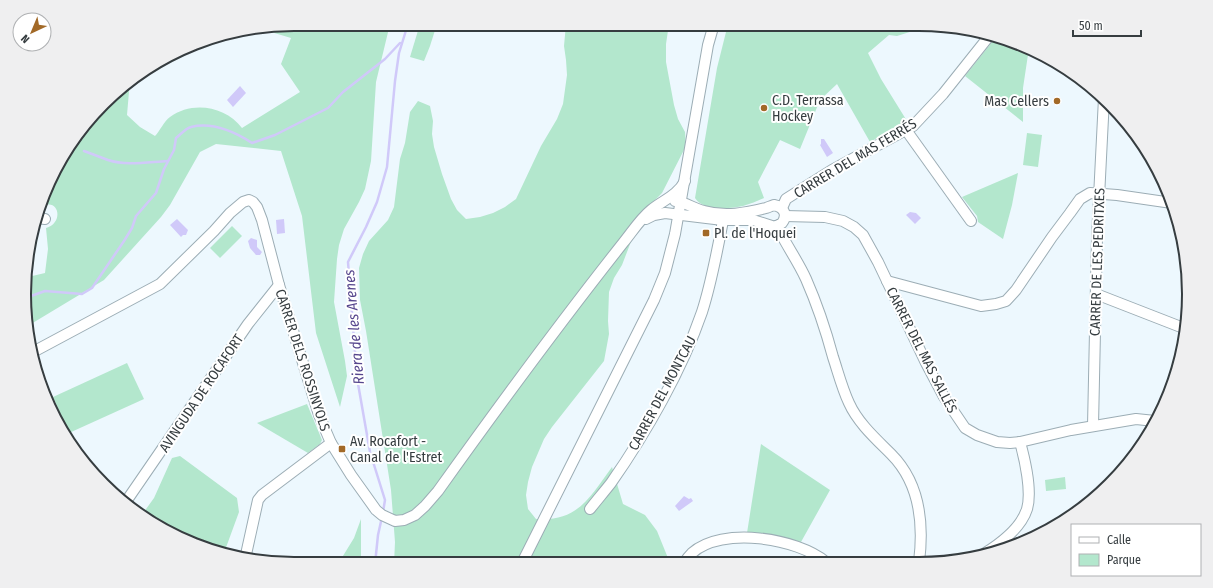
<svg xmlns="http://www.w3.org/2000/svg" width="1213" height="588" font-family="'Fira Sans Condensed',sans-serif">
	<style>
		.green { fill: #b3e7cd }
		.water { fill: #d0c9f9 }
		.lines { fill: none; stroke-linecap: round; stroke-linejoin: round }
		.stream { stroke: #d0c9f9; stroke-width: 2.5 }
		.minor-casing { stroke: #9cadb5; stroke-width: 12 }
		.minor { stroke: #fff; stroke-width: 10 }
		.poi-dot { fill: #a26927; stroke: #fff; stroke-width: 1.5 }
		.labels { text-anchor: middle; stroke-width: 4; stroke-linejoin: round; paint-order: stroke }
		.poi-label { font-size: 14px; fill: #363d40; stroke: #fff; text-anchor: start }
		.street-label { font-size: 14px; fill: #363d40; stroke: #fff }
		.water-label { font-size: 15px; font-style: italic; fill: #56468d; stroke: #fff }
		.rim { fill: none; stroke: #363d40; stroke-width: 2 }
	</style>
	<rect width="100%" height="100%" fill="#edf8fe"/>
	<!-- green -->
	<g class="green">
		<path d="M294,24h96l-14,58 -5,79 -6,28 -6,13 -15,27 -5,16 -2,14 -3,43 11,59 2,15 -7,31 -24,-74 -14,-117 -21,-65 -65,-7 -16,8 -30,53 -9,12 -57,63 -78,47 2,-50 17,-4 3,-24 -2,-21c18,-5 13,-30 -3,-22l17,-47 31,-43 39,-36 -3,35 13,12 15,9c5,-5 9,-15 15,-19 22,-16 55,-11 72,11l58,-36 -19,-28 10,-26 -30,-9z"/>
		<polygon points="420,24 437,24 430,46 424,61 410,57"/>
		<path d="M566,24h103l-3,20v18l8,43 4,14 7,13 1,14 -24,47 -10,10 -20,36 -10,26 -8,13 -5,14 -1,29 1,13 -5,27 -52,66 -8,12 -12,28 -4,15 -2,13 2,14 8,10c42,3 54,-22 76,-52l11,37 22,11 12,16 13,32h-36l-4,-3 -12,1 -1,2 -223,1 1,-22 -4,-52 -25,-159 -6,-31 -1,-32 4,-14 6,-13 19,-21 6,-13 6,-48 5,-16 5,-31 8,-11 12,5 3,15 -1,13 2,13 8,27 9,25 6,11 9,9 14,-2 13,-4 12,-6 11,-8 25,-53 16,-27 6,-15 4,-29 -1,-15 -2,-14z"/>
		<path d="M728,24h191l13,1 -35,11 -8,-1 -21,18 13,26 26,42 -37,21 -33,-58 -17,16 -20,49 -20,-9 -22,42 6,16c-7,3 -14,6 -21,8 -13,3 -40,5 -48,-8l22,-130z"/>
		<polygon points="996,37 1023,45 1029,48 1023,88 1023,122 965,76"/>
		<polygon points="1027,133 1042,135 1038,167 1023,165"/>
		<polygon points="1018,173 1012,205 1003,239 978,222 977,216 962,197"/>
		<polygon points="232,226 242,236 220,258 210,248"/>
		<polygon points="127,363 144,399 69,433 53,397"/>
		<polygon points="307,404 322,440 320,444 308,453 257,423"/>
		<polygon points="761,444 830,490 801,542 768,534 747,533"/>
		<polygon points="180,456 237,498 239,512 224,553 190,543 141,516 154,498 172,458"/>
		<polygon points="1065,477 1066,489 1046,491 1045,480"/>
		<polygon points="361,519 361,564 338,564 354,538"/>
	</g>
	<!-- water -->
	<g class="water">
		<polygon points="240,86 246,93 233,107 227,100"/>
		<polygon points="821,139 824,139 833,153 827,157 820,145 821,144"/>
		<polygon points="910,212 916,213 921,218 915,224 906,215"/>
		<polygon points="177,219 188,230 186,235 183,235 181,237 170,225"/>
		<polygon points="284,219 285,233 277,234 276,220"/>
		<polygon points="251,238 257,240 257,247 262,252 260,255 256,255 250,248 248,241"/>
		<polygon points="684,496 689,499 691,498 693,501 679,511 675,506"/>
	</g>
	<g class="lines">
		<!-- stream -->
		<g class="stream">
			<path d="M84,151c8,3 16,6 24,9 18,6 40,2 60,1"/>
			<path d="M27,302l4,-6 14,-5 37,3 10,-6 32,-47 8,-13 4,-12 20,-23 8,-24 10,-19 2,-12c4,-3 10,-10 15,-11 21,-5 44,5 61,16l23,-8 53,-27 15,-16 42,-33 15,-16"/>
			<polyline points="383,512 385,500 370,452 357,378 348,262 366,227 377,202 387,167 395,81 399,53 408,24"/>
			<polyline points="375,564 378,535 382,517"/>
		</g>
		<!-- minor casing -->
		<g class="minor-casing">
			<g id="minor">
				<polyline points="906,130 971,221"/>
				<polyline points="782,208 786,199 797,192 832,170 913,126 943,94 990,35"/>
				<polyline points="785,216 825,217 843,221 854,227 863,235 878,262 926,363 944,397 965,428 977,435 997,442 1010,443 1020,442 1071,430 1136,419 1155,421"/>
				<polyline points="38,218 45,219"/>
				<path d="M646,219l8,-4 11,-2 58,7h30l22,7 7,-4c6,-8 2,-16 -8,-18 -3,1 -5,2 -8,3 -20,5 -41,9 -62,3 -10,-2 -18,-9 -29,-10"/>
				<path d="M777,226c9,19 21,35 29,53 11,25 20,52 27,78 5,15 9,31 16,46 9,20 27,36 42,51 29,29 33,69 28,108"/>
				<polyline points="887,281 981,306 996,304 1006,301 1016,290 1052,237 1070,213 1080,199 1090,193 1117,195 1172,203"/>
				<polyline points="1096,294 1186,329"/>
				<path d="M33,352l127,-68 54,-53 16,-18 13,-11 6,-2 4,2 4,5 5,13 17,65 40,130 12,28 20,32 25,35 6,5 13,6 9,-1 11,-5 10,-9 13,-15c60,-84 121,-167 185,-248 9,-11 17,-24 28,-33 12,-10 26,-14 34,-29"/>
				<polyline points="1093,426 1097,237 1104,98"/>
				<polyline points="125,503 248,324 279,285"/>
				<path d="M590,509c7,-9 14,-17 21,-26 35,-50 71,-113 91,-171 10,-31 16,-65 22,-97"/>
				<path d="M985,553c16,-10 36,-25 42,-44 5,-17 -2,-49 -7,-67"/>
				<polyline points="245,559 258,500 262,495 331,443"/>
				<polyline points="522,563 654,300 665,273 675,234 708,45 714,24"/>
				<path d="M684,563c2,-3 5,-7 8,-10 30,-27 105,-15 134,9"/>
			</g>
		</g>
		<!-- minor -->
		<use href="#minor" class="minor"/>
	</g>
	<!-- markers -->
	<g class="poi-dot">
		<circle cx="1057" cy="101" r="4"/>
		<circle cx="764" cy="108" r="4"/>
		<rect x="702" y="229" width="8" height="8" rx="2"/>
		<rect x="338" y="445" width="8" height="8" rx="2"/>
	</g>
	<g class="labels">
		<!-- poi labels -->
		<g class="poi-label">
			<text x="772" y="105">C.D. Terrassa<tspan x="772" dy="16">Hockey</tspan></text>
			<text x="1049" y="106" text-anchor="end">Mas Cellers</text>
			<text x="714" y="238">Pl. de l'Hoquei</text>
			<text x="350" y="446">Av. Rocafort -<tspan x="350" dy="16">Canal de l'Estret</tspan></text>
		</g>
		<!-- street labels -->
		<g class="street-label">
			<text transform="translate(855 158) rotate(-31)" y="5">CARRER DEL MAS FERRÉS</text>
			<text transform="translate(1097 262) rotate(-88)" y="5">CARRER DE LES PEDRITXES</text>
			<text transform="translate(922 350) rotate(63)" y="5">CARRER DEL MAS SALLÉS</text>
			<text transform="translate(303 360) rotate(72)" y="5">CARRER DELS ROSSINYOLS</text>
			<text transform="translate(201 393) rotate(-56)" y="5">AVINGUDA DE ROCAFORT</text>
			<text transform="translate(662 393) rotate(-62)" y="5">CARRER DEL MONTCAU</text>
		</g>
		<!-- water labels -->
		<g class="water-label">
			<text transform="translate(354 327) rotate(-95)" y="5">Riera de les Arenes</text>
		</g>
	</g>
	<!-- crop -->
	<path d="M0 0H1213V588H0ZM294 31H919A263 263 0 0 1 1182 294V294A263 263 0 0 1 919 557H294A263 263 0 0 1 31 294V294A263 263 0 0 1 294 31Z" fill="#efeff0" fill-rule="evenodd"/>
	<path class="rim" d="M294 31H919A263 263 0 0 1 1182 294V294A263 263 0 0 1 919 557H294A263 263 0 0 1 31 294V294A263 263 0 0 1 294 31Z"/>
	<!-- legend -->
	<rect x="1071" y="524" width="130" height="52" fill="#ffffff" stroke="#afb1b3"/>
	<rect x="1079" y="537" width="20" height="6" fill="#ffffff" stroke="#afb1b3"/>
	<text x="1107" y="544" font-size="12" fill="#363d40">Calle</text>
	<rect x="1079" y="554" width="20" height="12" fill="#b3e7cd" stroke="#afb1b3"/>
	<text x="1107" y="564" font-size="12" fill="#363d40">Parque</text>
	<!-- north arrow -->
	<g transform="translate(32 32) rotate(224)"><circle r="19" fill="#ffffff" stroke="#afb1b3"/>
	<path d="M0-3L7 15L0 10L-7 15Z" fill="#a26927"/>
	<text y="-6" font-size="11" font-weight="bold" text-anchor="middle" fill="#363d40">N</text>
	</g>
	<!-- scale -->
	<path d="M1073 30v6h68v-6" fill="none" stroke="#363d40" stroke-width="2"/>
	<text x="1079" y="30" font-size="12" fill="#363d40" stroke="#ffffff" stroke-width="3" paint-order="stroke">50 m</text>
</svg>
